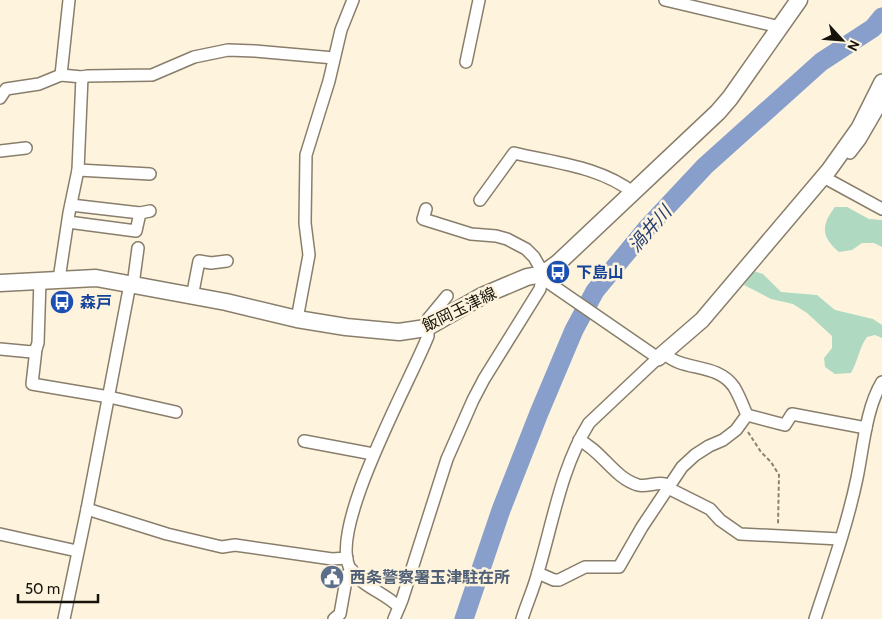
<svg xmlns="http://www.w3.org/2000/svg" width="882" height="619" font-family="Cabin,'Noto Sans JP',sans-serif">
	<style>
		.green { fill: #afdac1 }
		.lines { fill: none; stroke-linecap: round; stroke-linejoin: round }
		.river { stroke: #899fcb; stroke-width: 19 }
		.minor-casing { stroke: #887e6b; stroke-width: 14 }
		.tertiary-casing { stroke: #887e6b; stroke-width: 18 }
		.secondary-casing { stroke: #887e6b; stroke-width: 19 }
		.path { stroke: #8a8374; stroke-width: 2; stroke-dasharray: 4 2.5; stroke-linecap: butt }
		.minor { stroke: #fff; stroke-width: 11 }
		.tertiary { stroke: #fff; stroke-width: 15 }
		.secondary { stroke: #fff; stroke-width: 16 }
		.labels { text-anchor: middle; stroke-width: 5; stroke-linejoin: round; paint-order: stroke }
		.transit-label { font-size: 16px; font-weight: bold; fill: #164399; stroke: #fef4de; text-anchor: start }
		.street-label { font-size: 16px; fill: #16130b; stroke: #fef4de }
		.service-label { font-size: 16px; font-weight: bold; fill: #4e5e75; stroke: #fef4de; text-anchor: start }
		.water-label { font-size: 18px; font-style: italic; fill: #233c72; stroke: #fef4de }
	</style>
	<rect width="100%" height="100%" fill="#fef4de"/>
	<!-- green -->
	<g class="green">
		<path d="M835,207h12l22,12 13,1v27l-8,-4h-12l-10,7 -13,2c-18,-15 -18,-27 -4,-45z"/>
		<path d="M754,271l9,3 18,18 36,3 18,15 38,9 9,6v13l-7,-3 -8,2c-8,11 -9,24 -16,36l-16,1 -10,-7 -1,-9 8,-10v-12l-25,-23 -14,-9 -22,-5 -27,-14z"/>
	</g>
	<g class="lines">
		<!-- river -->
		<polyline class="river" points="464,619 501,510 539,413 574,330 595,291 647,228 705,166 821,62 873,28 882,17"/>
		<!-- minor casing -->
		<g class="minor-casing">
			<g id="minor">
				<polyline points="665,0 780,27"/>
				<polyline points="466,62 479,0"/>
				<polyline points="61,75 69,0"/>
				<polyline points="82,77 87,76 152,75 194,57 228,50 255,51 334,58"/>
				<polyline points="0,98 6,89 39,84 61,75 82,77 78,170 69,213 59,279"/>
				<polyline points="0,151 26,148"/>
				<polyline points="850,153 860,140 882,102"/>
				<polyline points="78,170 150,174"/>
				<polyline points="827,179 882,209"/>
				<path d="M480,200l34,-47c41,10 85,13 120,40"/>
				<polyline points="71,205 140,213 150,211"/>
				<path d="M426,209l-3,10 48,15 25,2 11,3 19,10 8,8 15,26 109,75 -69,65c-28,45 -36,99 -51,149 -4,16 -11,31 -16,47"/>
				<polyline points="68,222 136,231 140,213"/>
				<polyline points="133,285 138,248"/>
				<polyline points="192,297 199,261 211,263 227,261"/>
				<polyline points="297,319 309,255 305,223 306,155 329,81 341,30 353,0"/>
				<polyline points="0,349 32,352 36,349 38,343 40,280"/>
				<polyline points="36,349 32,384 109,397 176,412"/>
				<path d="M664,353c18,19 53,9 70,34 5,8 9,19 13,28l38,10 7,-11 74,14"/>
				<path d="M579,440c23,11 35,38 59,45 8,2 19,-3 27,-1l7,6 38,19 10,11 20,14 100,5"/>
				<polyline points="304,441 373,454"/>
				<polyline points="87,509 167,534 222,547 235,545 332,559 347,558"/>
				<polyline points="0,534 77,551"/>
				<polyline points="538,573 554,580 559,580 585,567 619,567 642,527 682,467 695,455 709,446 723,440 736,430 747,415"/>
				<path d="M399,607c-14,-14 -36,-20 -48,-37 -26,-37 61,-192 77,-234v-17l19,-23"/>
				<polyline points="64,619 87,509 130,284"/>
				<polyline points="334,619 340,614 347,575 352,570"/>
				<polyline points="394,619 402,600 447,459 473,400 484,379 540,289 543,274"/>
				<path d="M815,619c15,-46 32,-93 42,-141 6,-29 9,-70 25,-96"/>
			</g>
		</g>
		<!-- tertiary casing -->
		<g class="tertiary-casing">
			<polyline id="tertiary" points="658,358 702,320 829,170 859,128 882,82"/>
		</g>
		<!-- secondary casing -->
		<g class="secondary-casing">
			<polyline id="secondary" points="0,283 96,278 226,302 297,319 346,327 399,332 426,328 482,296 527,277 543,274 558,263 718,112 730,98 799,0"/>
		</g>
		<!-- path -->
		<polyline class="path" points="748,432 761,452 771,462 779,475 778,524"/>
		<!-- minor -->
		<use href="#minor" class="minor"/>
		<!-- tertiary -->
		<use href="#tertiary" class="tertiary"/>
		<!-- secondary -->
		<use href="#secondary" class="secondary"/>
	</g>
	<!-- icons -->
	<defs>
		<g id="bus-disc" transform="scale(1.25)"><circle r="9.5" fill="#1a4fb4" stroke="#fef4de"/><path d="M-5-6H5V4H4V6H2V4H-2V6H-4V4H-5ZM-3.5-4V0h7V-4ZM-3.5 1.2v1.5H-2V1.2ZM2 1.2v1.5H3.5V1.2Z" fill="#fff"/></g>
		<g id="civic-disc" transform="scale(1.25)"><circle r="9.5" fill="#5c6f8a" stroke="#fef4de"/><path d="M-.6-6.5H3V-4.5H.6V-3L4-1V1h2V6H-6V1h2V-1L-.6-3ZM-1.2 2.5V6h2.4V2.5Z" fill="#fff"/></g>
	</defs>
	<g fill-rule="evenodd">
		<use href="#bus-disc" x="558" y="272"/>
		<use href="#bus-disc" x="62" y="302"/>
		<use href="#civic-disc" x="332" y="577"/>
	</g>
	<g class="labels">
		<!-- transit labels -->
		<g class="transit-label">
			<text x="576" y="278">下島山</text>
			<text x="80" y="308">森戸</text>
		</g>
		<!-- street labels -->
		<g class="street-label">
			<text transform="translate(459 309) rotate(-26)" y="6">飯岡玉津線</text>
		</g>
		<!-- service labels -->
		<g class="service-label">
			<text x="350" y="583">西条警察署玉津駐在所</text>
		</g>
		<!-- water labels -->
		<g class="water-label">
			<text transform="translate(650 229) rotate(-49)" y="6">渦井川</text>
		</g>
	</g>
	<!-- north arrow -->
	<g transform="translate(842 40) rotate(116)" stroke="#fef4de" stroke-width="4" paint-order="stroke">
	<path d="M0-4L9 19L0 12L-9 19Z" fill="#16130b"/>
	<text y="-8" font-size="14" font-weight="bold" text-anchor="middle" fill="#16130b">N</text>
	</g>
	<!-- scale -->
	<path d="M18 594v8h80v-8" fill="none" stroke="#16130b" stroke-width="2.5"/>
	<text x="25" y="594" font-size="15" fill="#16130b" stroke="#fef4de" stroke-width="4" paint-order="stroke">50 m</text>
</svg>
